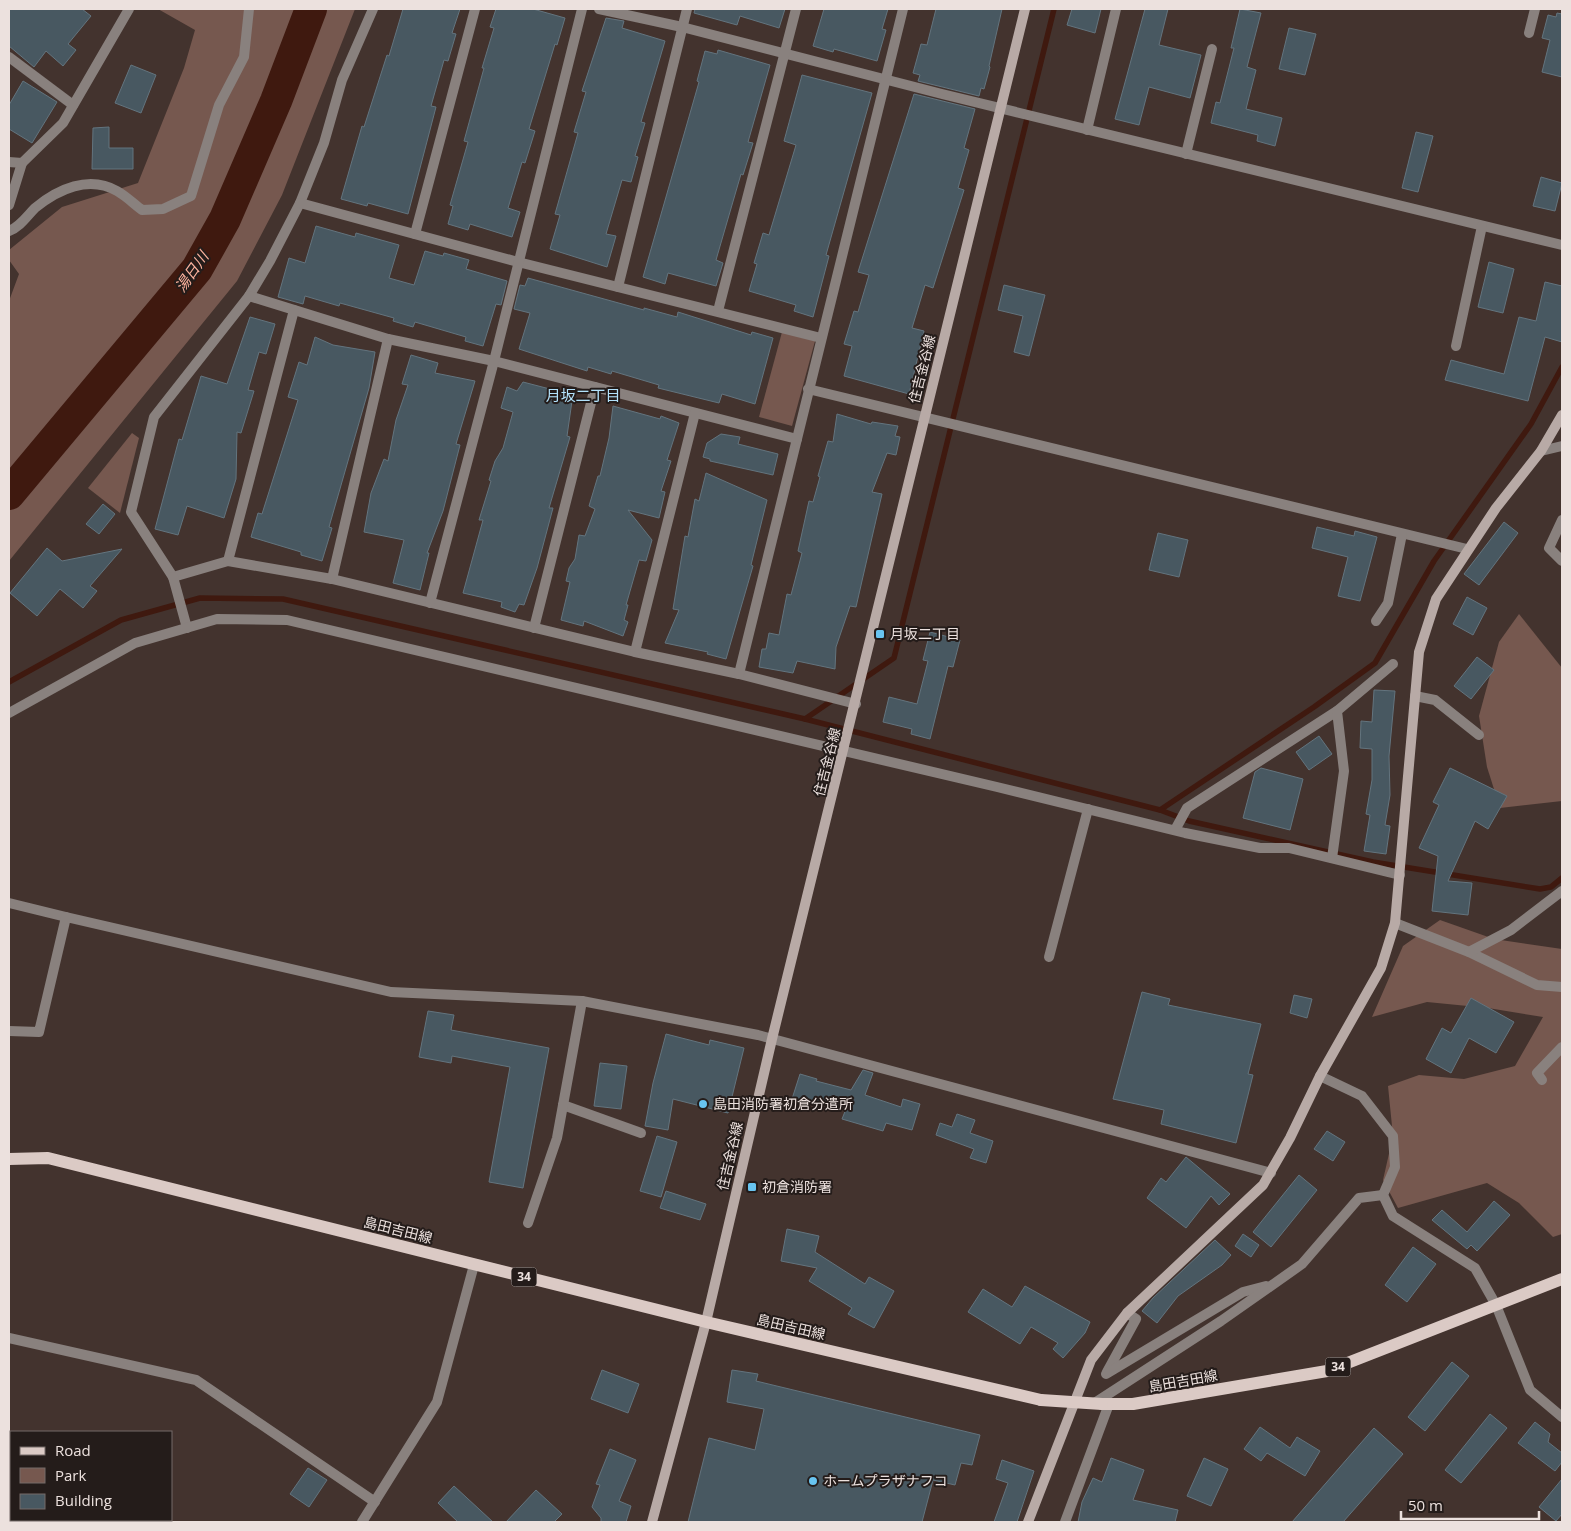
<svg xmlns="http://www.w3.org/2000/svg" width="1571" height="1531" font-family="'Open Sans','Noto Sans JP',sans-serif">
	<style>
		.green { fill: #76584f }
		.lines { fill: none; stroke-linecap: round; stroke-linejoin: round }
		.stream { stroke: #3f190f; stroke-width: 5.5 }
		.river { stroke: #3f190f; stroke-width: 32 }
		.building { fill: #485861; stroke: #63747e }
		.street { stroke: #89817e; stroke-width: 10 }
		.secondary { stroke: #b8aaa6; stroke-width: 10 }
		.primary { stroke: #dbcac5; stroke-width: 12 }
		.primary-bridge { stroke: #dbcac5; stroke-width: 12 }
		.poi-dot { fill: #68c4f0; stroke: #241c1a; stroke-width: 2 }
		.labels { text-anchor: middle; stroke-width: 4; stroke-linejoin: round; paint-order: stroke }
		.shield { fill: #241c1a; stroke: #b0a6a3; stroke-width: 1 }
		.shield-label { font-size: 12px; font-weight: bold; fill: #ece1de }
		.street-label { font-size: 14px; fill: #ece1de; stroke: #241c1a }
		.poi-label { font-size: 14px; fill: #ece1de; stroke: #241c1a; text-anchor: start }
		.water-label { font-size: 15px; font-style: italic; fill: #fcb29d; stroke: #241c1a }
		.neighbourhood-label { font-size: 15px; fill: #b3e2fb; stroke: #241c1a }
	</style>
	<rect width="100%" height="100%" fill="#43332e"/>
	<!-- green -->
	<g class="green">
		<polygon points="158,9 297,9 289,33 299,9 355,9 282,195 237,281 9,561 9,301 19,274 9,260 9,250 62,207 138,183 184,68 195,30"/>
		<polygon points="782,332 815,341 792,426 759,417"/>
		<polygon points="132,433 139,438 120,513 88,488"/>
		<polygon points="1519,614 1562,668 1562,801 1500,808 1487,767 1479,716 1499,642"/>
		<polygon points="1440,920 1494,939 1562,949 1562,1234 1553,1237 1519,1203 1487,1183 1398,1208 1383,1180 1393,1136 1388,1086 1419,1075 1464,1079 1515,1066 1543,1017 1488,1008 1427,1002 1372,1017 1403,946"/>
	</g>
	<g class="lines">
		<!-- stream -->
		<g class="stream">
			<polyline points="9,682 121,620 200,598 283,599 805,719 1160,810 1314,707 1375,663 1434,561 1531,424 1562,367"/>
			<polyline points="805,719 894,658 1054,9"/>
			<polyline points="1160,810 1189,821 1373,862 1540,889 1551,887 1562,878"/>
		</g>
		<!-- river -->
		<polyline class="river" points="9,494 197,269 225,219 276,101 311,9"/>
	</g>
	<!-- building -->
	<g class="building">
		<polygon points="9,9 82,9 91,16 68,44 76,50 63,66 46,51 34,67 9,46"/>
		<polygon points="403,9 460,9 452,33 456,34 448,61 444,60 431,106 436,107 408,214 368,203 367,206 341,199 362,126 364,127 387,55 389,56"/>
		<polygon points="496,9 533,9 565,18 557,45 555,44 529,129 535,131 525,163 522,162 508,208 520,212 512,237 470,224 468,230 448,224 453,206 450,205 468,142 464,141 484,68 482,68 494,28 490,27"/>
		<polygon points="695,9 785,9 779,28 740,16 737,25 694,13"/>
		<polygon points="824,9 888,9 882,29 886,30 877,61 834,49 833,52 813,46"/>
		<polygon points="936,9 1002,9 989,66 990,67 984,89 981,88 979,96 918,81 920,75 913,73 921,44 927,45"/>
		<polygon points="1072,9 1101,9 1095,33 1067,25"/>
		<polygon points="1145,9 1168,9 1159,45 1201,55 1190,98 1149,87 1139,125 1115,119"/>
		<polygon points="1240,9 1261,13 1247,67 1256,70 1246,109 1282,118 1275,146 1257,141 1258,135 1211,123 1216,102 1220,103 1234,48 1231,48"/>
		<polygon points="1557,13 1562,14 1562,77 1542,72 1550,40 1542,38 1548,15 1556,17"/>
		<polygon points="606,18 624,21 622,28 665,41 641,122 645,123 635,156 638,157 631,182 622,180 606,234 616,236 607,267 550,249 560,215 555,214 578,133 574,132 586,92 582,91"/>
		<polygon points="1289,28 1316,34 1305,75 1279,69"/>
		<polygon points="718,50 770,65 748,142 753,143 743,175 741,174 716,260 723,263 716,286 668,273 665,284 643,277 699,82 697,81 705,51 717,54"/>
		<polygon points="131,65 156,75 141,113 115,103"/>
		<polygon points="802,75 872,93 826,255 829,256 813,317 794,311 796,305 749,291 757,264 754,263 763,233 769,235 796,145 784,141"/>
		<polygon points="23,81 57,102 32,143 9,129 9,105"/>
		<polygon points="914,94 975,109 964,148 969,150 958,188 964,190 933,288 925,285 912,328 924,331 909,394 844,376 852,346 844,344 854,311 858,312 869,275 858,272"/>
		<polygon points="109,127 109,148 133,148 133,169 92,169 93,128"/>
		<polygon points="1416,132 1433,136 1418,192 1402,188"/>
		<polygon points="1541,177 1562,183 1555,211 1533,206"/>
		<polygon points="316,226 355,237 356,233 399,245 389,278 414,285 425,251 443,256 444,253 469,260 466,269 507,281 501,305 496,304 483,346 465,341 466,337 415,322 413,327 393,321 394,318 340,303 339,306 305,296 303,304 278,297 289,258 305,263"/>
		<polygon points="1489,262 1514,269 1503,313 1478,307"/>
		<polygon points="528,278 644,310 644,308 677,317 678,312 751,335 752,332 773,338 755,404 722,394 719,403 658,388 659,385 612,371 611,374 588,367 587,371 519,349 530,313 514,309 520,285 525,286"/>
		<polygon points="1545,282 1562,286 1562,342 1545,337 1528,401 1445,380 1451,360 1504,374 1519,317 1536,321"/>
		<polygon points="1004,285 1045,295 1029,356 1014,352 1023,316 998,310"/>
		<polygon points="250,317 275,324 266,354 259,352 248,390 254,391 241,433 237,432 236,479 224,518 187,506 178,535 155,529 179,439 182,440 201,376 227,384"/>
		<polygon points="315,337 333,345 375,352 369,388 329,527 332,528 322,561 301,555 301,552 251,537 258,513 262,514 298,400 288,397 299,362 307,365"/>
		<polygon points="411,355 438,363 435,373 475,381 456,444 460,445 443,511 427,553 429,553 420,590 393,583 404,540 364,532 371,493 384,459 388,461 396,420 408,385 402,384"/>
		<polygon points="523,382 569,394 572,401 567,436 570,437 549,508 553,508 537,568 524,605 519,604 515,612 501,607 502,602 463,593 483,520 479,520 491,481 489,480 495,461 503,448 513,412 501,408 507,387 517,391"/>
		<polygon points="613,406 660,419 661,416 679,423 667,460 671,461 661,491 665,492 659,518 628,510 652,540 646,561 639,560 626,605 628,605 624,620 628,622 623,636 584,621 583,626 561,620 570,582 566,581 569,568 575,559 579,535 585,536 595,509 589,506 598,476 600,476 609,438"/>
		<polygon points="837,414 871,424 872,422 898,426 895,436 900,437 896,455 887,453 872,492 882,494 856,607 850,606 836,647 835,669 797,661 793,673 759,667 762,649 766,649 769,633 779,635 787,594 791,595 802,553 798,551 809,501 813,502 820,477 818,476 828,441 833,442"/>
		<polygon points="721,434 740,437 738,444 778,454 773,475 710,461 710,459 703,457 707,443"/>
		<polygon points="706,473 767,500 751,565 753,566 726,659 707,654 708,652 665,643 679,610 673,609 685,536 688,537 695,499 699,501"/>
		<polygon points="103,504 115,514 99,534 86,524"/>
		<polygon points="1504,522 1518,533 1479,585 1464,574"/>
		<polygon points="1317,527 1354,536 1355,531 1377,537 1360,601 1338,596 1348,557 1312,548"/>
		<polygon points="1158,533 1188,540 1179,577 1149,570"/>
		<polygon points="47,548 62,561 122,549 90,586 97,591 83,608 60,589 37,616 10,593"/>
		<polygon points="1467,597 1487,608 1473,635 1453,624"/>
		<polygon points="930,632 960,640 953,667 948,666 930,739 911,734 912,729 883,722 889,697 917,704 928,661 923,660"/>
		<polygon points="1477,657 1494,670 1471,699 1454,686"/>
		<polygon points="1374,690 1395,691 1389,756 1390,795 1385,825 1390,826 1386,854 1364,851 1370,815 1366,814 1372,780 1372,749 1360,748 1361,721 1372,722"/>
		<polygon points="1319,736 1332,754 1309,770 1296,752"/>
		<polygon points="1261,768 1303,779 1290,830 1243,818 1255,772"/>
		<polygon points="1450,768 1507,796 1488,829 1475,821 1448,881 1472,883 1468,915 1432,911 1438,856 1419,848 1439,805 1433,802"/>
		<polygon points="1142,992 1170,999 1168,1005 1261,1024 1248,1074 1253,1075 1236,1143 1161,1124 1164,1110 1113,1099"/>
		<polygon points="1294,995 1312,999 1307,1018 1290,1013"/>
		<polygon points="1471,998 1514,1022 1496,1053 1469,1038 1451,1073 1426,1059 1442,1028 1451,1033"/>
		<polygon points="428,1011 454,1015 451,1030 549,1048 523,1188 489,1182 510,1067 452,1056 451,1063 419,1057"/>
		<polygon points="666,1034 709,1045 710,1040 744,1048 728,1113 673,1099 668,1130 645,1126 653,1083"/>
		<polygon points="600,1063 627,1066 621,1109 594,1106"/>
		<polygon points="863,1070 873,1073 865,1095 901,1107 903,1099 920,1104 912,1130 886,1123 883,1131 842,1119 846,1109 810,1100 808,1107 791,1102 800,1074 817,1079 816,1081 851,1090"/>
		<polygon points="957,1114 975,1120 970,1133 993,1141 986,1163 970,1158 974,1149 936,1135 940,1123 952,1127"/>
		<polygon points="1327,1131 1345,1142 1333,1161 1314,1149"/>
		<polygon points="657,1136 677,1142 661,1197 640,1191"/>
		<polygon points="1186,1157 1230,1194 1219,1205 1211,1196 1186,1228 1147,1198 1161,1178 1166,1182"/>
		<polygon points="1299,1175 1317,1190 1271,1247 1253,1232"/>
		<polygon points="666,1191 706,1204 700,1220 660,1208"/>
		<polygon points="1494,1201 1510,1215 1477,1251 1471,1245 1467,1249 1432,1220 1442,1210 1467,1232"/>
		<polygon points="787,1229 819,1236 815,1252 865,1284 869,1277 894,1291 874,1328 848,1314 852,1308 809,1281 817,1268 781,1261"/>
		<polygon points="1243,1234 1259,1245 1251,1257 1235,1246"/>
		<polygon points="1215,1240 1231,1255 1222,1265 1178,1296 1157,1323 1142,1311 1153,1298"/>
		<polygon points="1413,1247 1436,1264 1407,1302 1385,1285"/>
		<polygon points="1025,1286 1090,1322 1085,1333 1063,1358 1053,1349 1058,1343 1031,1327 1020,1344 968,1312 983,1289 1012,1307"/>
		<polygon points="1452,1362 1469,1376 1425,1431 1408,1417"/>
		<polygon points="602,1370 639,1384 628,1413 591,1399"/>
		<polygon points="732,1370 758,1374 756,1381 980,1435 972,1465 961,1463 955,1485 933,1480 922,1522 688,1522 709,1438 755,1450 764,1409 727,1402"/>
		<polygon points="1490,1414 1507,1428 1461,1483 1445,1470"/>
		<polygon points="1535,1422 1550,1434 1548,1442 1562,1453 1562,1462 1555,1471 1518,1443"/>
		<polygon points="1260,1427 1290,1448 1297,1437 1320,1451 1305,1476 1267,1453 1261,1461 1244,1449"/>
		<polygon points="1374,1428 1403,1454 1343,1522 1292,1522"/>
		<polygon points="610,1449 636,1460 619,1501 631,1506 626,1522 601,1522 601,1518 592,1507 600,1485 596,1484"/>
		<polygon points="1111,1458 1144,1470 1133,1500 1178,1510 1175,1522 1078,1522 1082,1502 1093,1478 1102,1482"/>
		<polygon points="1204,1458 1228,1469 1211,1506 1187,1496"/>
		<polygon points="1002,1460 1034,1471 1017,1522 994,1522 1008,1483 996,1479"/>
		<polygon points="308,1468 327,1480 309,1507 290,1494"/>
		<polygon points="1562,1479 1562,1514 1556,1521 1539,1507"/>
		<polygon points="454,1486 493,1522 458,1522 438,1503"/>
		<polygon points="536,1490 562,1514 554,1522 506,1522"/>
	</g>
	<g class="lines">
		<!-- street -->
		<g class="street">
			<polyline points="373,9 342,80 324,143 300,203 270,261 249,296 154,417 131,512 173,577 228,561 332,579 635,652 739,674 856,704"/>
			<polyline points="599,9 682,27 942,94 1562,245"/>
			<polyline points="1529,33 1535,9"/>
			<polyline points="9,57 73,105"/>
			<polyline points="1087,130 1116,9"/>
			<polyline points="1186,154 1212,49"/>
			<polyline points="9,162 22,163"/>
			<polyline points="300,203 518,262 821,338"/>
			<polyline points="9,205 22,163 63,123 129,9"/>
			<path d="M9,231c11,-4 18,-15 26,-23 23,-19 54,-33 82,-17 9,5 17,13 25,19l21,-1 28,-13 28,-91 25,-48 5,-48"/>
			<polyline points="415,234 475,9"/>
			<polyline points="618,287 687,9"/>
			<polyline points="249,296 388,339 494,361 797,439"/>
			<polyline points="718,311 796,9"/>
			<polyline points="1456,346 1482,226"/>
			<polyline points="808,389 1467,549"/>
			<polyline points="1541,451 1562,446"/>
			<polyline points="1562,520 1549,548 1562,561"/>
			<polyline points="228,561 294,310"/>
			<polyline points="173,577 187,628"/>
			<polyline points="332,579 388,339"/>
			<polyline points="430,603 494,361 582,9"/>
			<polyline points="1376,621 1388,603 1402,534"/>
			<polyline points="534,628 595,387"/>
			<polyline points="635,652 695,413"/>
			<polyline points="739,674 903,9"/>
			<polyline points="1415,696 1435,700 1479,735"/>
			<polyline points="9,713 135,643 217,619 287,620 997,787 1185,833 1260,848 1289,848 1400,875"/>
			<polyline points="1175,830 1187,808 1337,711"/>
			<polyline points="1332,858 1344,771 1337,711 1393,664"/>
			<polyline points="9,903 66,917"/>
			<polyline points="1395,923 1469,952 1537,985 1562,987"/>
			<polyline points="1469,952 1511,930 1562,891"/>
			<polyline points="1049,957 1088,809"/>
			<polyline points="9,1031 39,1032 66,917 391,992 582,1001 758,1035 1271,1173"/>
			<polyline points="1320,1076 1362,1096 1393,1136 1395,1167 1383,1195 1393,1216 1475,1268 1496,1305 1530,1390 1562,1417"/>
			<polyline points="1542,1080 1537,1073 1562,1047"/>
			<polyline points="563,1105 641,1133"/>
			<polyline points="528,1223 557,1138 582,1001"/>
			<polyline points="9,1338 196,1380 375,1502"/>
			<polyline points="1107,1372 1136,1319 1127,1313"/>
			<polyline points="1106,1374 1243,1292 1266,1286"/>
			<polyline points="1093,1404 1221,1321 1302,1264 1359,1198 1383,1195"/>
			<polyline points="9,1471 11,1474"/>
			<polyline points="56,1520 58,1522"/>
			<polyline points="362,1522 437,1402 474,1265"/>
			<polyline points="1065,1522 1109,1404"/>
		</g>
		<!-- secondary -->
		<g class="secondary">
			<polyline points="652,1522 706,1322 772,1039 1025,9"/>
			<polyline points="1028,1522 1091,1360 1127,1313 1263,1185 1290,1138 1320,1076 1381,968 1395,923 1419,652 1436,599 1496,508 1541,451 1562,415"/>
		</g>
		<!-- primary -->
		<g class="primary">
			<polyline points="9,1159 48,1158 706,1322 1041,1400"/>
			<polyline points="1102,1404 1133,1404 1327,1371 1562,1279"/>
		</g>
		<!-- primary-bridge -->
		<polyline class="primary-bridge" points="1041,1400 1102,1404"/>
	</g>
	<!-- markers -->
	<g class="poi-dot">
		<rect x="875" y="629" width="10" height="10" rx="2.5"/>
		<circle cx="703" cy="1104" r="5"/>
		<rect x="747" y="1182" width="10" height="10" rx="2.5"/>
		<circle cx="813" cy="1481" r="5"/>
	</g>
	<g class="labels">
		<!-- shield labels -->
		<g class="shield">
			<rect x="511.5" y="1267.5" width="25" height="19" rx="4"/>
			<rect x="1325.5" y="1357.5" width="25" height="19" rx="4"/>
		</g>
		<g class="shield-label">
			<text x="524" y="1281">34</text>
			<text x="1338" y="1371">34</text>
		</g>
		<!-- street labels -->
		<g class="street-label">
			<text transform="translate(922 369) rotate(-76)" y="5">住吉金谷線</text>
			<text transform="translate(827 762) rotate(-76)" y="5">住吉金谷線</text>
			<text transform="translate(730 1156) rotate(-77)" y="5">住吉金谷線</text>
			<text transform="translate(398 1230) rotate(14)" y="5">島田吉田線</text>
			<text transform="translate(791 1327) rotate(13)" y="5">島田吉田線</text>
			<text transform="translate(1183 1381) rotate(-10)" y="5">島田吉田線</text>
		</g>
		<!-- poi labels -->
		<g class="poi-label">
			<text x="890" y="639">月坂二丁目</text>
			<text x="713" y="1109">島田消防署初倉分遣所</text>
			<text x="762" y="1192">初倉消防署</text>
			<text x="823" y="1486">ホームプラザナフコ</text>
		</g>
		<!-- water labels -->
		<g class="water-label">
			<text transform="translate(192 272) rotate(-55)" y="5">湯日川</text>
		</g>
		<!-- neighbourhood labels -->
		<g class="neighbourhood-label">
			<text x="583" y="401">月坂二丁目</text>
		</g>
	</g>
	<!-- border -->
	<rect width="1571" height="1531" fill="none" stroke="#ece1de" stroke-width="20"/>
	<!-- legend -->
	<rect x="10" y="1431" width="162" height="90" fill="#241c1a" stroke="#746b68"/>
	<rect x="20" y="1447" width="25" height="8" fill="#dbcac5" stroke="#746b68"/>
	<text x="55" y="1456" font-size="15" fill="#ece1de">Road</text>
	<rect x="20" y="1468" width="25" height="15" fill="#76584f" stroke="#746b68"/>
	<text x="55" y="1481" font-size="15" fill="#ece1de">Park</text>
	<rect x="20" y="1494" width="25" height="15" fill="#485861" stroke="#746b68"/>
	<text x="55" y="1506" font-size="15" fill="#ece1de">Building</text>
	<!-- scale -->
	<path d="M1401 1511v8h138v-8" fill="none" stroke="#ece1de" stroke-width="2.5"/>
	<text x="1408" y="1511" font-size="15" fill="#ece1de" stroke="#241c1a" stroke-width="4" paint-order="stroke">50 m</text>
</svg>
